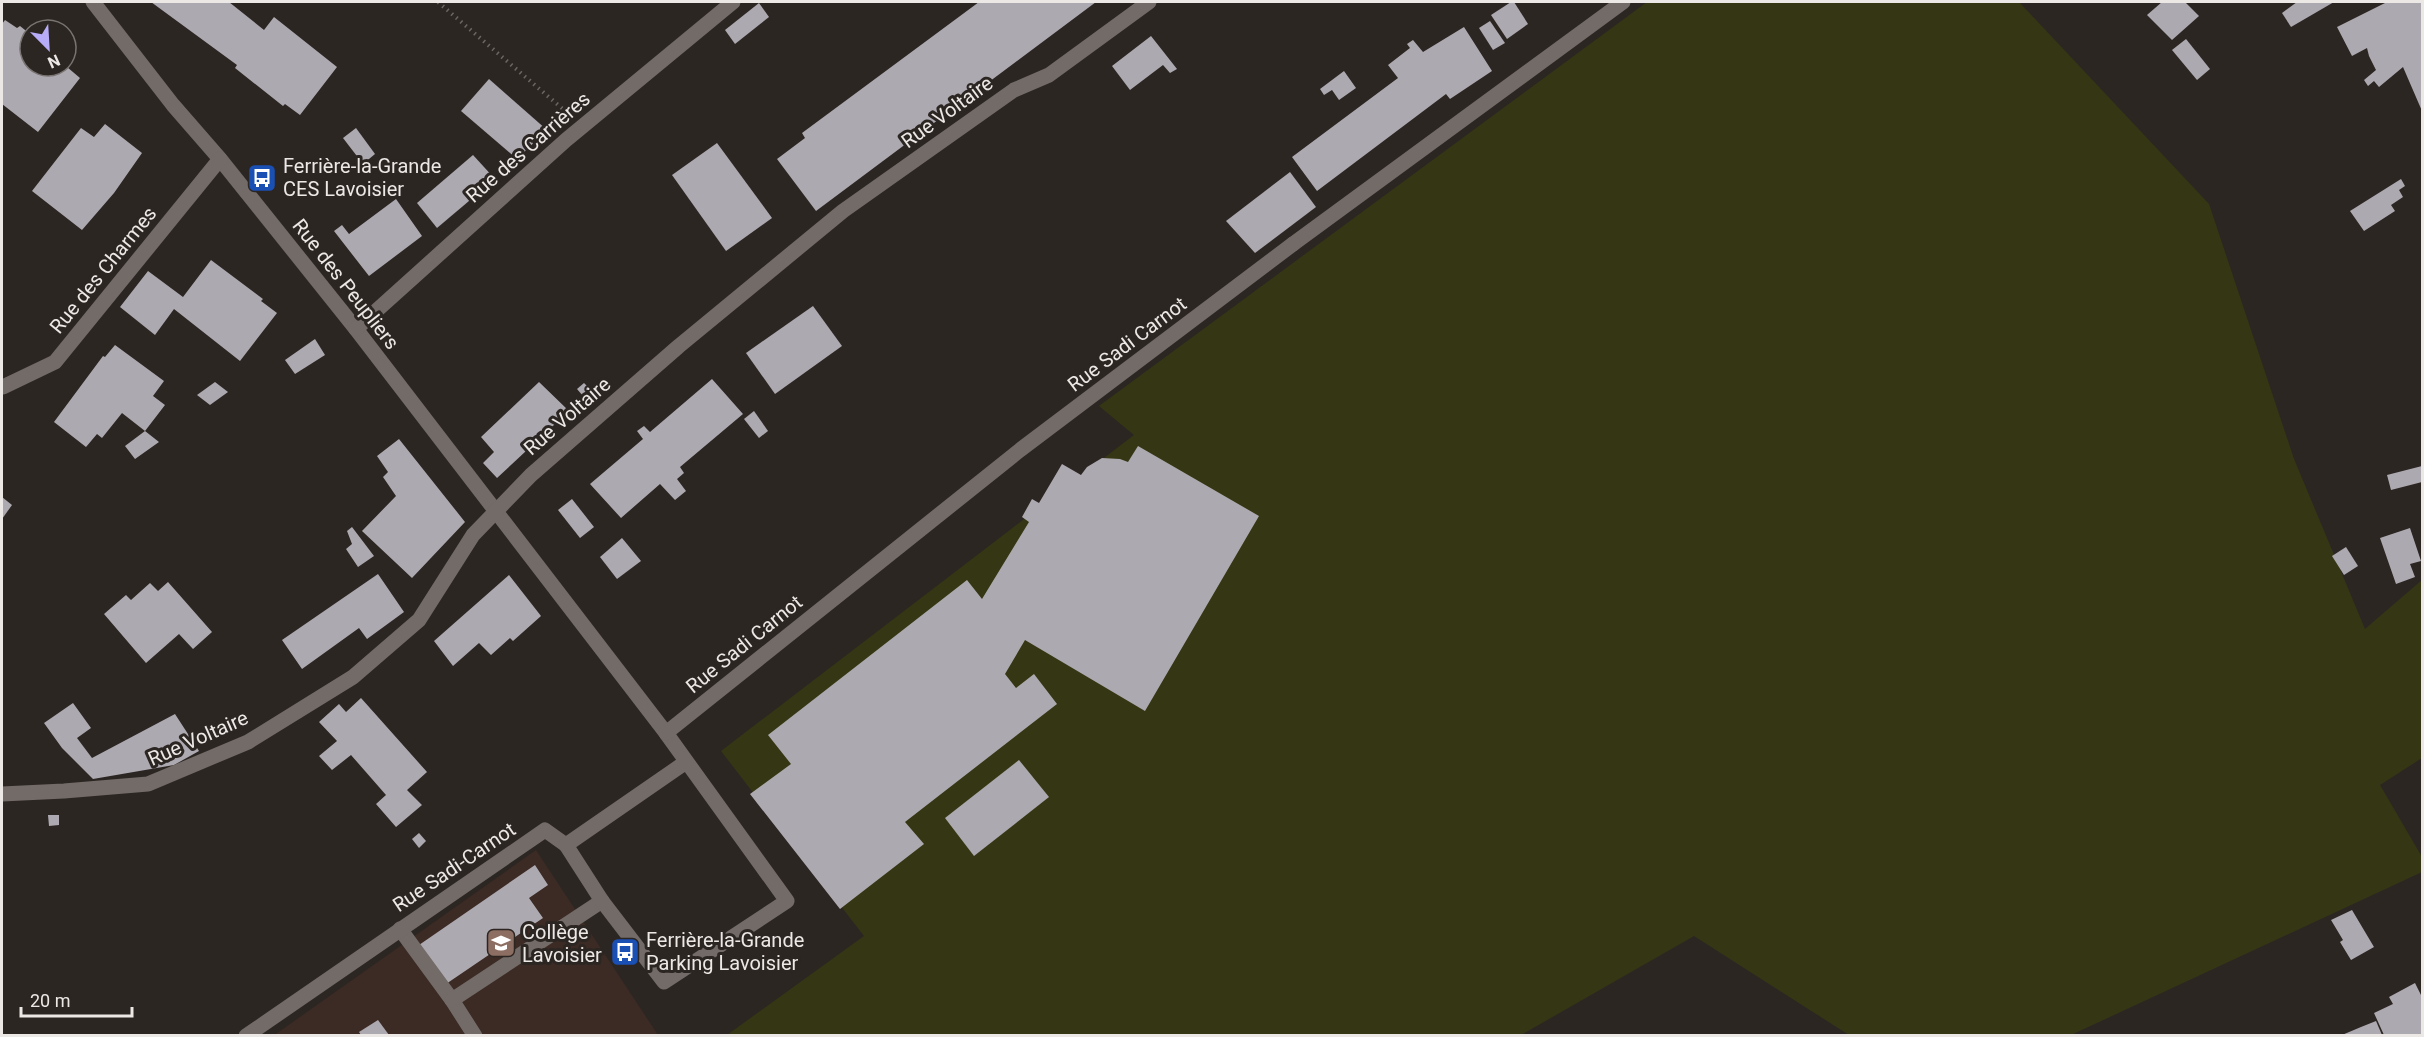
<svg xmlns="http://www.w3.org/2000/svg" width="2424" height="1037" font-family="Roboto,sans-serif">
	<style>
		.education { fill: #3c2a24 }
		.green { fill: #353714 }
		.building { fill: #ada9b0 }
		.lines { fill: none; stroke-linecap: round; stroke-linejoin: round }
		.path { stroke: #6b6563; stroke-width: 4; stroke-dasharray: 1.5 4.5; stroke-linecap: butt }
		.lane { stroke: #726b68; stroke-width: 15 }
		.street { stroke: #726b68; stroke-width: 15 }
		.labels { text-anchor: middle; stroke-width: 6; stroke-linejoin: round; paint-order: stroke }
		.street-label { font-size: 20px; fill: #ece8e6; stroke: #2c2623 }
		.poi-label { font-size: 20px; fill: #ece8e6; stroke: #2c2623; text-anchor: start }
	</style>
	<rect width="100%" height="100%" fill="#2c2623"/>
	<!-- education -->
	<polygon class="education" points="536,850 658,1035 273,1036"/>
	<!-- green -->
	<polygon class="green" points="1647,2 2019,2 2209,204 2294,459 2365,629 2422,580 2422,758 2380,785 2422,857 2422,872 2071,1035 1849,1035 1694,936 1521,1035 727,1035 864,936 721,751 1134,435 1099,406"/>
	<!-- building -->
	<g class="building">
		<polygon points="151,2 229,2 264,30 274,17 337,67 300,115 285,104 283,106 235,68 237,65"/>
		<polygon points="979,2 1096,2 816,211 777,159 805,138 802,133"/>
		<polygon points="1511,2 1514,2 1528,24 1507,39 1491,15"/>
		<polygon points="2162,2 2185,2 2199,16 2172,40 2147,15"/>
		<polygon points="2297,2 2334,2 2291,27 2282,13"/>
		<polygon points="2387,2 2422,2 2422,111 2403,67 2379,87 2374,81 2368,86 2364,80 2376,70 2369,56 2367,48 2352,56 2337,27"/>
		<polygon points="759,3 769,17 735,44 725,30"/>
		<polygon points="5,20 17,28 20,26 30,34 30,66 66,66 66,62 69,65 67,67 80,78 38,132 2,104 2,24"/>
		<polygon points="1490,21 1505,43 1493,50 1479,28"/>
		<polygon points="1464,27 1492,71 1450,99 1446,94 1317,191 1292,157 1398,78 1388,65 1410,48 1407,44 1413,40 1423,52"/>
		<polygon points="1151,36 1177,69 1170,73 1163,65 1130,90 1112,66"/>
		<polygon points="2186,39 2210,69 2197,80 2172,50"/>
		<polygon points="1344,71 1356,88 1339,100 1332,90 1324,95 1320,89"/>
		<polygon points="489,79 547,130 517,159 461,111"/>
		<polygon points="105,124 142,153 114,193 82,230 32,191 81,128 94,137"/>
		<polygon points="356,128 375,154 363,164 343,138"/>
		<polygon points="717,143 772,218 726,251 672,175"/>
		<polygon points="473,155 495,179 437,228 417,203"/>
		<polygon points="1290,172 1316,207 1255,253 1226,221"/>
		<polygon points="2401,179 2405,186 2399,190 2403,197 2391,205 2395,211 2364,231 2350,211"/>
		<polygon points="396,199 422,236 369,276 334,231 342,225 349,234"/>
		<polygon points="211,260 263,299 261,301 277,313 240,361 174,309 155,335 120,307 148,271 183,297"/>
		<polygon points="813,306 842,346 775,394 746,353"/>
		<polygon points="315,339 325,355 295,374 285,360"/>
		<polygon points="115,345 164,381 153,396 165,405 145,431 159,442 135,459 125,446 145,431 122,413 102,438 97,434 86,447 54,422 103,356 105,357"/>
		<polygon points="712,379 743,414 680,467 684,473 677,479 686,491 675,500 660,484 621,518 590,484 643,439 637,431 644,426 650,432"/>
		<polygon points="215,382 228,392 210,405 197,395"/>
		<polygon points="539,382 569,411 497,478 483,463 494,452 481,437"/>
		<polygon points="584,383 590,389 583,396 577,389"/>
		<polygon points="754,411 768,431 759,438 744,419"/>
		<polygon points="399,439 465,522 412,578 362,531 396,496 383,477 388,472 377,456"/>
		<polygon points="1138,446 1259,516 1145,711 1025,640 1005,674 1016,688 1034,674 1057,704 905,822 924,844 840,909 750,794 791,764 768,735 967,580 982,599 1029,522 1022,517 1032,499 1039,503 1062,464 1081,475 1087,467 1102,458 1120,459 1128,462"/>
		<polygon points="2422,466 2422,482 2391,490 2387,475"/>
		<polygon points="2,497 12,505 2,519"/>
		<polygon points="572,499 594,527 580,538 558,510"/>
		<polygon points="352,527 374,556 358,567 346,549 352,544 347,531"/>
		<polygon points="2410,528 2421,561 2410,564 2415,577 2396,584 2380,538"/>
		<polygon points="622,538 641,561 617,579 600,557"/>
		<polygon points="2346,547 2358,566 2344,575 2332,556"/>
		<polygon points="378,574 404,612 367,639 359,628 302,669 282,640"/>
		<polygon points="509,575 541,616 513,641 510,638 491,655 479,643 453,666 434,641"/>
		<polygon points="168,582 212,632 193,649 179,634 146,663 104,614 126,595 131,600 150,583 158,591"/>
		<polygon points="361,698 427,772 407,790 422,805 396,827 376,804 386,795 351,755 332,770 319,756 337,741 319,722 339,704 346,712"/>
		<polygon points="73,703 91,728 77,738 92,758 175,714 199,751 174,765 93,779 62,748 44,723"/>
		<polygon points="1019,760 1049,797 974,856 945,818"/>
		<polygon points="48,815 59,815 59,825 49,826"/>
		<polygon points="419,833 426,841 419,848 412,839"/>
		<polygon points="535,865 548,885 529,898 543,918 446,984 419,945"/>
		<polygon points="2352,910 2374,947 2351,960 2340,942 2343,940 2331,920"/>
		<polygon points="2415,983 2422,997 2422,1035 2384,1035 2374,1013 2393,1004 2389,997"/>
		<polygon points="378,1020 389,1035 361,1035 359,1032"/>
		<polygon points="2376,1021 2382,1035 2342,1035 2361,1027"/>
	</g>
	<g class="lines">
		<!-- path -->
		<polyline class="path" points="438,2 564,110"/>
		<!-- lane -->
		<g class="lane">
			<polyline points="1293,244 1623,2"/>
			<polyline points="400,929 452,1000 475,1036"/>
			<polyline points="452,1000 602,901"/>
			<polyline points="246,1036 545,830 566,845"/>
		</g>
		<!-- street -->
		<g class="street">
			<polyline points="93,2 173,105 220,159 356,329 666,733 787,901 664,982 602,901 566,845 686,762"/>
			<polyline points="356,329 566,140 733,2"/>
			<polyline points="3,387 55,362 220,159"/>
			<polyline points="666,733 1020,450 1293,244"/>
			<polyline points="2,794 64,791 148,784 248,742 353,677 419,620 473,535 531,475 679,346 843,211 1014,90 1049,75 1149,2"/>
		</g>
	</g>
	<!-- icons -->
	<defs>
		<g id="bus-square" transform="scale(1.5)"><rect x="-9" y="-9" width="18" height="18" rx="4" fill="#1a4fb4" stroke="#2c2623"/><path d="M-5-6H5V4H4V6H2V4H-2V6H-4V4H-5ZM-3.5-4V0h7V-4ZM-3.5 1.2v1.5H-2V1.2ZM2 1.2v1.5H3.5V1.2Z" fill="#fff"/></g>
		<g id="school-square" transform="scale(1.5)"><rect x="-9" y="-9" width="18" height="18" rx="4" fill="#8d6e63" stroke="#2c2623"/><path d="M0-5L7-2L0 1L-7-2ZM-4 1L0 2.5L4 1V4Q0 6-4 4Z" fill="#fff"/></g>
	</defs>
	<g fill-rule="evenodd">
		<use href="#bus-square" x="262" y="178"/>
		<use href="#school-square" x="501" y="943"/>
		<use href="#bus-square" x="625" y="952"/>
	</g>
	<g class="labels">
		<!-- street labels -->
		<g class="street-label">
			<text transform="translate(947 112) rotate(-36)" y="7">Rue Voltaire</text>
			<text transform="translate(528 147) rotate(-41)" y="7">Rue des Carrières</text>
			<text transform="translate(103 270) rotate(-51)" y="7">Rue des Charmes</text>
			<text transform="translate(346 284) rotate(52)" y="7">Rue des Peupliers</text>
			<text transform="translate(1127 344) rotate(-37)" y="7">Rue Sadi Carnot</text>
			<text transform="translate(567 416) rotate(-41)" y="7">Rue Voltaire</text>
			<text transform="translate(744 644) rotate(-39)" y="7">Rue Sadi Carnot</text>
			<text transform="translate(198 738) rotate(-24)" y="7">Rue Voltaire</text>
			<text transform="translate(454 867) rotate(-34)" y="7">Rue Sadi-Carnot</text>
		</g>
		<!-- poi labels -->
		<g class="poi-label">
			<text x="283" y="173">Ferrière-la-Grande<tspan x="283" dy="23">CES Lavoisier</tspan></text>
			<text x="522" y="939">Collège<tspan x="522" dy="23">Lavoisier</tspan></text>
			<text x="646" y="947">Ferrière-la-Grande<tspan x="646" dy="23">Parking Lavoisier</tspan></text>
		</g>
	</g>
	<!-- border -->
	<rect width="2424" height="1037" fill="none" stroke="#ece8e6" stroke-width="6"/>
	<!-- north arrow -->
	<g transform="translate(48 48) rotate(156)"><circle r="28" fill="#2c2623" stroke="#797471" stroke-width="1.5"/>
	<path d="M0-4.5L10 22L0 15L-10 22Z" fill="#b6acf8"/>
	<text y="-9" font-size="16" font-weight="bold" text-anchor="middle" fill="#ece8e6">N</text>
	</g>
	<!-- scale -->
	<path d="M21 1007v9h111v-9" fill="none" stroke="#ece8e6" stroke-width="3"/>
	<text x="30" y="1007" font-size="18" fill="#ece8e6" stroke="#2c2623" stroke-width="4.5" paint-order="stroke">20 m</text>
</svg>
